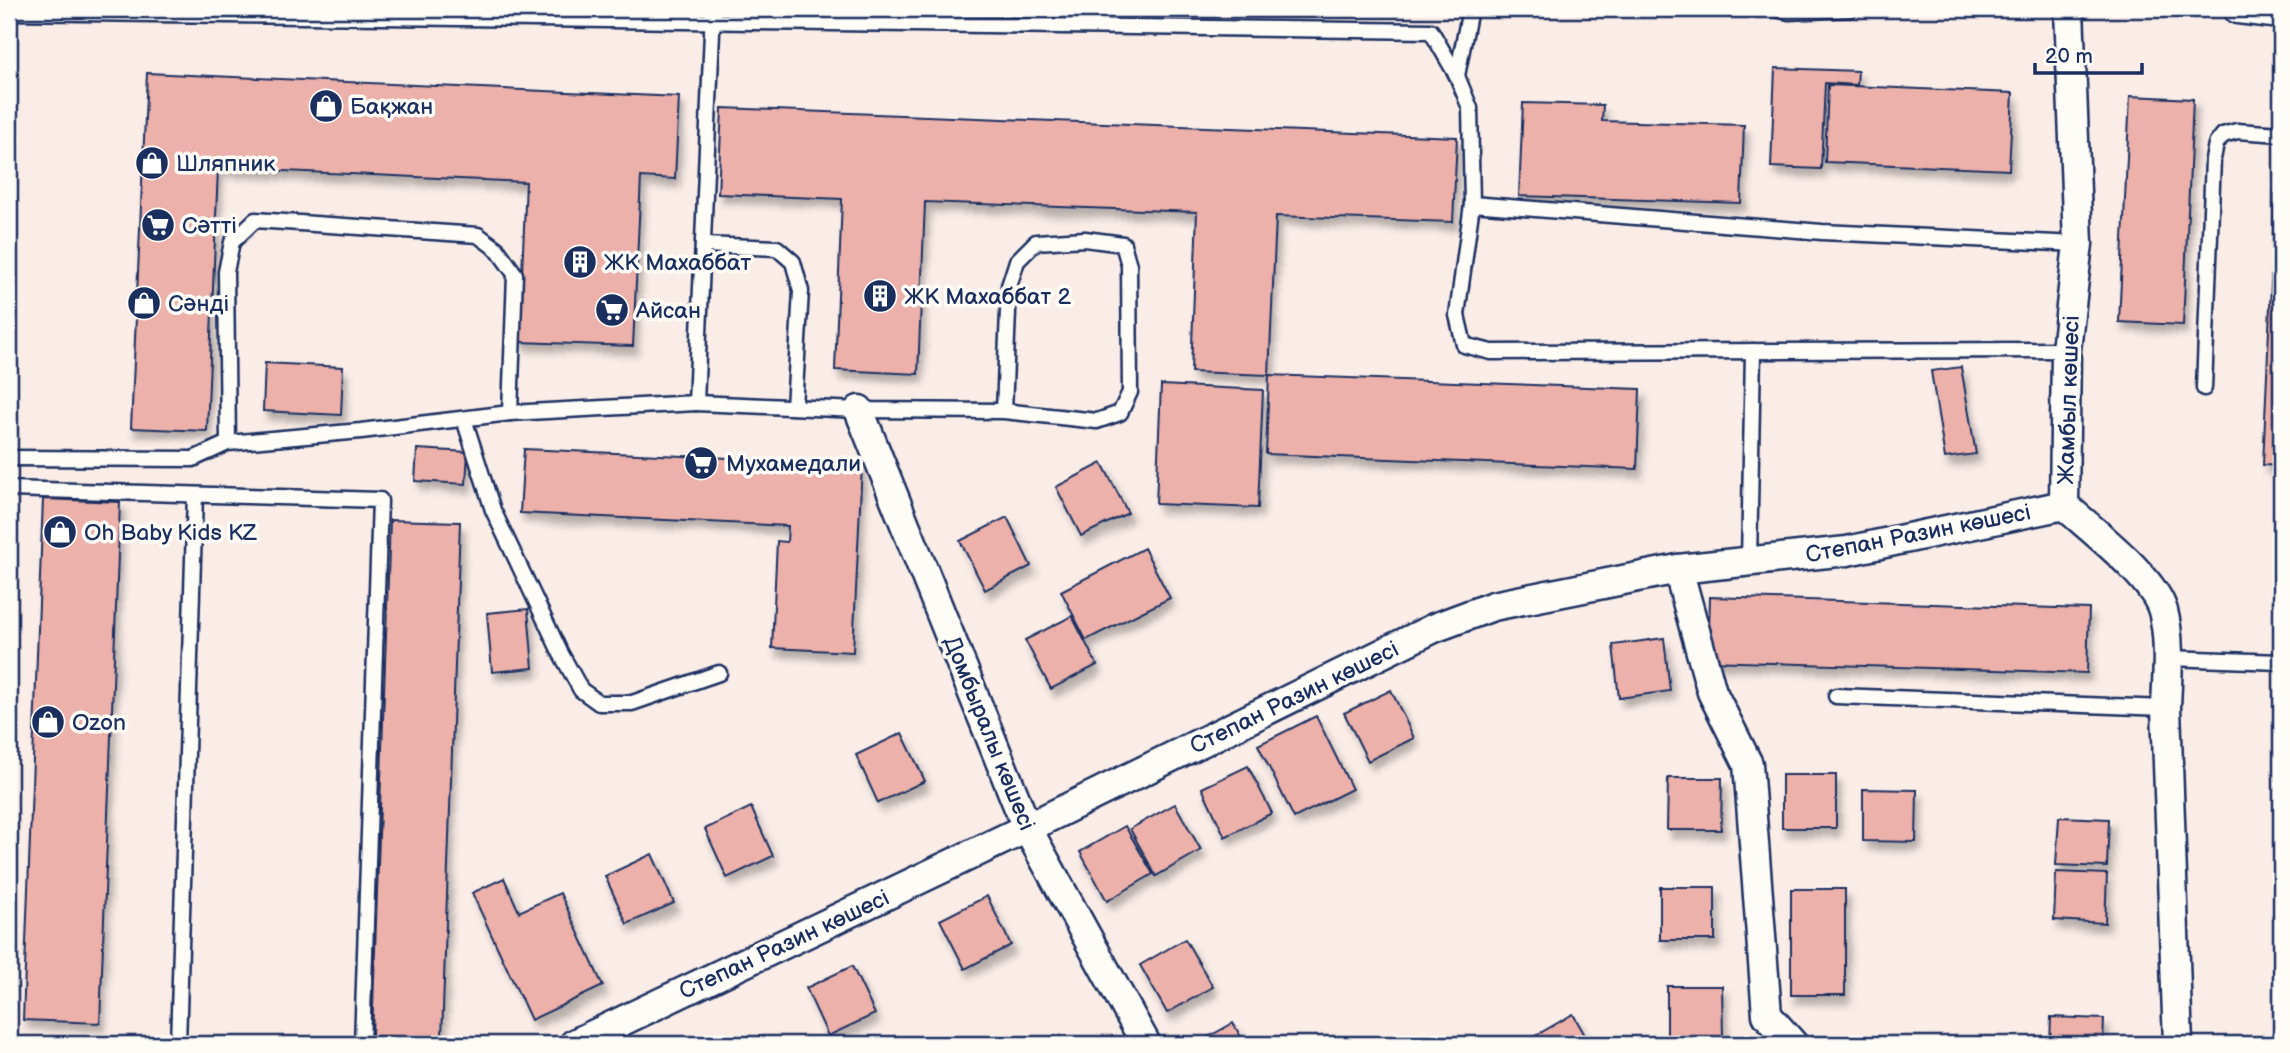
<svg xmlns="http://www.w3.org/2000/svg" width="2290" height="1053" font-family="'Balsamiq Sans',sans-serif">
	<style>
		.building { fill: #ecb1aa; stroke: #1b2f5e; stroke-width: 2; filter: url(#shadow) }
		.lines { fill: none; stroke-linecap: round; stroke-linejoin: round }
		.lane-casing { stroke: #1b2f5e; stroke-width: 19 }
		.street-casing { stroke: #1b2f5e; stroke-width: 33 }
		.lane { stroke: #fdfcf7; stroke-width: 14 }
		.street { stroke: #fdfcf7; stroke-width: 28 }
		.labels { text-anchor: middle; stroke-width: 7; stroke-linejoin: round; paint-order: stroke }
		.poi-label { font-size: 23px; fill: #1b2f5e; stroke: #fdfcf7; text-anchor: start }
		.street-label { font-size: 23px; fill: #1b2f5e; stroke: #fdfcf7 }
	</style>
	<defs>
		<filter id="shadow"><feDropShadow dx="4.5" dy="8" stdDeviation="3.5" flood-color="#0004"/></filter>
	</defs>
	<rect width="100%" height="100%" fill="#faede8"/>
	<filter id="ink" filterUnits="userSpaceOnUse"><feTurbulence type="fractalNoise" baseFrequency=".0143" numOctaves="2"/><feDisplacementMap in="SourceGraphic" scale="14" xChannelSelector="R" yChannelSelector="G"/><feConvolveMatrix kernelMatrix="1 2 1 2 8 2 1 2 1" color-interpolation-filters="sRGB"/></filter>
	<g filter="url(#ink)">
		<!-- building -->
		<g class="building">
			<polygon points="1775,68 1858,71 1857,85 1825,83 1821,169 1771,167"/>
			<polygon points="147,73 679,97 675,179 641,177 633,346 519,342 526,182 218,168 207,431 131,428"/>
			<polygon points="1828,85 2013,93 2009,170 1825,162"/>
			<polygon points="2130,96 2193,99 2183,325 2119,322"/>
			<polygon points="1523,103 1603,105 1602,121 1744,125 1741,203 1519,196"/>
			<polygon points="722,108 1457,137 1453,222 1276,216 1269,375 1191,372 1197,212 925,202 918,374 835,370 842,199 718,194"/>
			<polygon points="2275,194 2281,195 2281,466 2263,465"/>
			<polygon points="265,363 343,367 341,415 263,411"/>
			<polygon points="1961,367 1976,454 1945,458 1931,371"/>
			<polygon points="1269,375 1640,389 1637,469 1266,454"/>
			<polygon points="1161,385 1263,390 1258,508 1156,504"/>
			<polygon points="417,449 468,452 466,484 415,481"/>
			<polygon points="524,449 862,464 853,652 772,648 777,541 787,542 788,526 520,513"/>
			<polygon points="1102,463 1128,513 1081,536 1056,487"/>
			<polygon points="43,499 120,502 100,1023 23,1020"/>
			<polygon points="1007,517 1031,566 985,590 960,541"/>
			<polygon points="390,520 460,522 442,1038 372,1036"/>
			<polygon points="1144,548 1170,598 1086,640 1061,591"/>
			<polygon points="1710,597 2089,609 2087,673 1708,661"/>
			<polygon points="528,609 533,668 492,672 487,613"/>
			<polygon points="1072,616 1097,665 1051,689 1025,640"/>
			<polygon points="1664,638 1670,691 1619,698 1613,645"/>
			<polygon points="1391,690 1414,738 1368,761 1344,713"/>
			<polygon points="1316,716 1352,789 1294,818 1258,745"/>
			<polygon points="902,733 925,781 878,803 856,755"/>
			<polygon points="1248,766 1272,813 1225,837 1202,788"/>
			<rect x="1782" y="775" width="54" height="53"/>
			<polygon points="1668,778 1722,778 1721,830 1667,830"/>
			<polygon points="1863,789 1917,790 1916,842 1863,841"/>
			<polygon points="1175,804 1201,850 1156,876 1130,829"/>
			<polygon points="751,807 773,856 727,878 705,829"/>
			<polygon points="2059,817 2109,819 2107,867 2056,865"/>
			<polygon points="1125,826 1153,874 1107,901 1080,852"/>
			<polygon points="652,854 674,903 627,924 605,876"/>
			<polygon points="2056,872 2107,874 2105,923 2054,920"/>
			<polygon points="504,878 519,912 560,893 603,986 531,1020 472,893"/>
			<rect x="1660" y="887" width="55" height="53"/>
			<rect x="1791" y="889" width="54" height="106"/>
			<polygon points="987,896 1011,945 965,969 940,920"/>
			<polygon points="1185,939 1213,987 1167,1013 1140,965"/>
			<polygon points="852,966 875,1014 828,1036 806,988"/>
			<polygon points="1667,986 1722,986 1723,1038 1667,1038"/>
			<polygon points="1573,1014 1590,1044 1526,1044 1525,1042"/>
			<polygon points="2051,1017 2104,1019 2103,1044 2050,1044"/>
			<polygon points="1233,1023 1245,1044 1196,1044"/>
			<polygon points="1850,1040 1900,1044 1850,1044"/>
		</g>
		<g class="lines">
			<!-- lane casing -->
			<g class="lane-casing">
				<g id="lane">
					<polyline points="1775,9 1789,12 1850,9"/>
					<polyline points="9,12 1431,31 1457,76 1470,108 1472,204 1457,315 1464,345 1491,352 2066,350"/>
					<polyline points="1457,76 1470,9"/>
					<polyline points="1472,204 1822,232 2078,244"/>
					<polyline points="703,245 777,248 793,262 801,291 794,407"/>
					<polyline points="2204,388 2213,159 2216,144 2223,135 2237,131 2281,134"/>
					<polyline points="696,403 859,410 1004,411 1097,421 1120,413 1130,392 1129,265 1123,244 1085,239 1036,242 1017,261 1009,286 1004,411"/>
					<polyline points="464,419 493,510 560,652 581,690 599,703 632,703 719,673"/>
					<polyline points="228,443 226,272 232,242 255,220 478,235 497,249 515,274 510,413"/>
					<polyline points="9,458 193,459 228,443 361,431 510,413 696,403 713,9"/>
					<polyline points="9,489 380,500 362,1044"/>
					<polyline points="1749,562 1753,351"/>
					<polyline points="2168,658 2281,662"/>
					<polyline points="1836,696 2166,708"/>
					<polyline points="178,1044 195,495"/>
				</g>
			</g>
			<!-- street casing -->
			<g class="street-casing">
				<g id="street">
					<path d="M2069,9l9,235 -12,106 -2,155c26,24 90,72 99,106 8,30 4,66 3,97l12,336"/>
					<polyline points="2238,9 2281,14"/>
					<polyline points="859,410 1027,828 1146,1044"/>
					<polyline points="1678,569 1712,692 1748,764 1767,1015 1793,1044"/>
					<polyline points="574,1044 1027,828 1434,628 1493,606 1678,569 1847,551 2064,505"/>
				</g>
			</g>
			<!-- lane -->
			<use href="#lane" class="lane"/>
			<!-- street -->
			<use href="#street" class="street"/>
		</g>
	</g>
	<!-- icons -->
	<defs>
		<g id="shop-disc" transform="scale(1.75)"><circle r="9.5" fill="#1b2f5e" stroke="#fdfcf7"/><path d="M-5-2.5h2.3a2.7 3.5 0 0 1 5.4 0H5L5.5 6h-11ZM-1.5-2.5h3a1.5 2.3 0 0 0-3 0Z" fill="#fff"/></g>
		<g id="supermarket-disc" transform="scale(1.75)"><circle r="9.5" fill="#1b2f5e" stroke="#fdfcf7"/><path d="M-6-5.5h2.5l.6 2H6L4.5 2H-2.5L-4.4-4H-6ZM-1.5 3.2a1.3 1.3 0 1 0 .1 0ZM3 3.2a1.3 1.3 0 1 0 .1 0Z" fill="#fff"/></g>
		<g id="building-disc" transform="scale(1.75)"><circle r="9.5" fill="#1b2f5e" stroke="#fdfcf7"/><path d="M-4-6H4V6H1V3H-1V6H-4ZM-2.5-4.3h1.7v1.8h-1.7ZM.8-4.3h1.7v1.8H.8ZM-2.5-1h1.7V.8h-1.7ZM.8-1h1.7V.8H.8Z" fill="#fff"/></g>
	</defs>
	<g fill-rule="evenodd">
		<use href="#shop-disc" x="326" y="106"/>
		<use href="#shop-disc" x="152" y="163"/>
		<use href="#supermarket-disc" x="158" y="225"/>
		<use href="#building-disc" x="580" y="262"/>
		<use href="#building-disc" x="880" y="296"/>
		<use href="#shop-disc" x="144" y="303"/>
		<use href="#supermarket-disc" x="612" y="310"/>
		<use href="#supermarket-disc" x="701" y="463"/>
		<use href="#shop-disc" x="60" y="532"/>
		<use href="#shop-disc" x="48" y="722"/>
	</g>
	<g class="labels">
		<!-- poi labels -->
		<g class="poi-label">
			<text x="350" y="114">Бақжан</text>
			<text x="176" y="171">Шляпник</text>
			<text x="182" y="233">Сәтті</text>
			<text x="604" y="270">ЖК Махаббат</text>
			<text x="904" y="304">ЖК Махаббат 2</text>
			<text x="168" y="311">Сәнді</text>
			<text x="636" y="318">Айсан</text>
			<text x="726" y="471">Мухамедали</text>
			<text x="84" y="540">Oh Baby Kids KZ</text>
			<text x="72" y="730">Ozon</text>
		</g>
		<!-- street labels -->
		<g class="street-label">
			<text transform="translate(2068 400) rotate(-88)" y="8">Жамбыл көшесі</text>
			<text transform="translate(1918 533) rotate(-11)" y="8">Степан Разин көшесі</text>
			<text transform="translate(1294 697) rotate(-26)" y="8">Степан Разин көшесі</text>
			<text transform="translate(990 733) rotate(68)" y="8">Домбыралы көшесі</text>
			<text transform="translate(784 944) rotate(-25)" y="8">Степан Разин көшесі</text>
		</g>
	</g>
	<!-- margin -->
	<rect width="2290" height="1053" fill="none" stroke="#fdfcf7" stroke-width="35"/>
	<rect x="18" y="18" width="2255" height="1018" fill="none" stroke="#1b2f5e" stroke-width="2.5" filter="url(#ink)"/>
	<!-- scale -->
	<path d="M2035 63v10h107v-10" fill="none" stroke="#1b2f5e" stroke-width="3.5"/>
	<text x="2045" y="63" font-size="21" fill="#1b2f5e" stroke="#fdfcf7" stroke-width="5" paint-order="stroke">20 m</text>
</svg>
